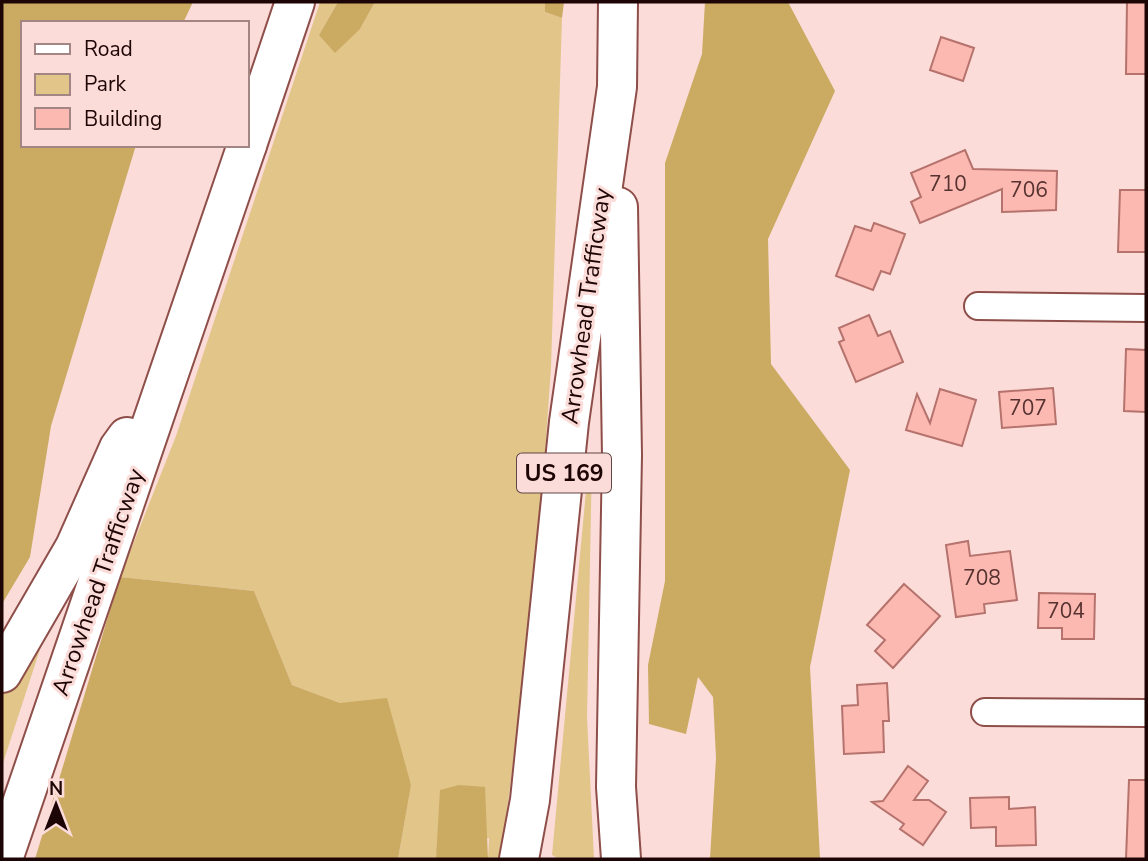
<svg xmlns="http://www.w3.org/2000/svg" width="1148" height="861" font-family="'Nunito Sans',sans-serif">
	<style>
		.green { fill: #e1c589 }
		.forest { fill: #cbaa62 }
		.building { fill: #fcb9b2; stroke: #b6726c; stroke-width: 2 }
		.lines { fill: none; stroke-linecap: round; stroke-linejoin: round }
		.minor-casing { stroke: #8e4e49; stroke-width: 30 }
		.highway-casing { stroke: #8e4e49; stroke-width: 42 }
		.minor { stroke: #fff; stroke-width: 26 }
		.highway { stroke: #fff; stroke-width: 38 }
		.labels { text-anchor: middle; stroke-width: 6; stroke-linejoin: round; paint-order: stroke }
		.number-label { font-size: 21px; fill: #563230 }
		.shield { fill: #fbdcd9; stroke: #604645; stroke-width: 2 }
		.shield-label { font-size: 23px; font-weight: bold; fill: #1e0505 }
		.street-label { font-size: 24px; fill: #1e0505; stroke: #fbdcd9 }
	</style>
	<rect width="100%" height="100%" fill="#fbdcd9"/>
	<!-- green -->
	<g class="green">
		<polygon points="320,2 338,2 319,35 360,29 375,2 545,2 545,12 562,18 551,367 537,570 501,859 488,859 489,838 438,844 436,859 398,859 411,784 340,703 292,685 254,591 120,577 176,436"/>
		<polygon points="589,459 592,459 587,717 594,859 559,859 552,855"/>
		<polygon points="46,631 2,766 2,690"/>
	</g>
	<!-- forest -->
	<g class="forest">
		<polygon points="2,2 193,2 183,23 23,23 23,145 136,145 51,426 30,557 2,604"/>
		<polygon points="338,2 375,2 360,29 335,53 319,35"/>
		<polygon points="545,2 564,2 562,18 545,12"/>
		<polygon points="705,2 788,2 835,91 768,239 771,364 850,470 810,667 820,859 710,859 716,758 713,697 698,677 686,734 649,724 648,665 665,581 665,163 702,54"/>
		<polygon points="120,577 254,591 292,685 340,703 387,698 411,785 398,859 35,859"/>
		<polygon points="459,785 485,787 488,859 436,859 440,790"/>
	</g>
	<!-- building -->
	<g class="building">
		<polygon points="1127,2 1146,2 1146,74 1126,74"/>
		<polygon points="941,37 974,48 963,81 930,70"/>
		<polygon points="965,150 973,169 1057,171 1056,210 1002,212 1002,189 920,223 911,202 921,197 911,173"/>
		<polygon points="1120,190 1146,190 1146,252 1118,252"/>
		<polygon points="874,223 905,234 890,274 881,271 873,290 836,276 855,226 871,231"/>
		<polygon points="869,315 878,336 890,331 903,362 856,382 839,342 844,340 839,328"/>
		<polygon points="1126,349 1146,350 1146,412 1124,411"/>
		<polygon points="1053,388 1056,424 1002,428 999,392"/>
		<polygon points="940,389 976,400 962,446 906,430 917,394 930,423"/>
		<polygon points="968,541 970,556 1010,551 1017,600 984,604 985,613 956,617 946,545"/>
		<polygon points="904,584 940,616 893,668 875,651 885,640 867,625"/>
		<polygon points="1039,593 1095,594 1094,639 1062,639 1062,628 1038,628"/>
		<polygon points="887,683 889,721 883,721 884,752 844,754 842,706 858,705 857,685"/>
		<polygon points="908,766 928,781 914,800 929,800 946,812 923,845 900,829 904,824 872,802 883,801"/>
		<polygon points="1129,780 1146,780 1146,859 1126,859"/>
		<polygon points="1009,797 1009,809 1035,807 1036,845 996,846 996,827 971,828 970,798"/>
	</g>
	<g class="lines">
		<!-- minor casing -->
		<g class="minor-casing">
			<g id="minor">
				<polyline points="978,306 1146,308"/>
				<polyline points="985,712 1146,713"/>
			</g>
		</g>
		<!-- highway casing -->
		<g class="highway-casing">
			<g id="highway">
				<polyline points="247,145 295,2"/>
				<polyline points="618,207 622,455 616,787 621,859"/>
				<polyline points="2,673 75,547 119,448 127,437"/>
				<polyline points="3,859 247,145"/>
				<polyline points="519,859 530,800 569,422 617,87 618,2"/>
			</g>
		</g>
		<!-- minor -->
		<use href="#minor" class="minor"/>
		<!-- highway -->
		<use href="#highway" class="highway"/>
	</g>
	<g class="labels">
		<!-- number labels -->
		<g class="number-label">
			<text x="948" y="191">710</text>
			<text x="1029" y="197">706</text>
			<text x="1028" y="415">707</text>
			<text x="982" y="585">708</text>
			<text x="1066" y="618">704</text>
		</g>
		<!-- shield labels -->
		<rect class="shield" x="517" y="453.5" width="94" height="39" rx="5"/>
		<g class="shield-label">
			<text x="564" y="481">US 169</text>
		</g>
		<!-- street labels -->
		<g class="street-label">
			<text transform="translate(586 306) rotate(-82)" y="8">Arrowhead Trafficway</text>
			<text transform="translate(98 582) rotate(-71)" y="8">Arrowhead Trafficway</text>
		</g>
	</g>
	<!-- border -->
	<rect width="1148" height="861" fill="none" stroke="#1e0505" stroke-width="7"/>
	<!-- legend -->
	<rect x="21" y="21" width="228" height="126" fill="#fbdcd9" stroke="#a38684" stroke-width="2"/>
	<rect x="35" y="44" width="35" height="10" fill="#ffffff" stroke="#a38684" stroke-width="2"/>
	<text x="84" y="56" font-size="21" fill="#1e0505">Road</text>
	<rect x="35" y="74" width="35" height="21" fill="#e1c589" stroke="#a38684" stroke-width="2"/>
	<text x="84" y="91" font-size="21" fill="#1e0505">Park</text>
	<rect x="35" y="108" width="35" height="21" fill="#fcb9b2" stroke="#a38684" stroke-width="2"/>
	<text x="84" y="126" font-size="21" fill="#1e0505">Building</text>
	<!-- north arrow -->
	<g transform="translate(56 805)" stroke="#fbdcd9" stroke-width="5" paint-order="stroke">
	<path d="M0-5L12 26L0 18L-12 26Z" fill="#1e0505"/>
	<text y="-10" font-size="19" font-weight="bold" text-anchor="middle" fill="#1e0505">N</text>
	</g>
</svg>
